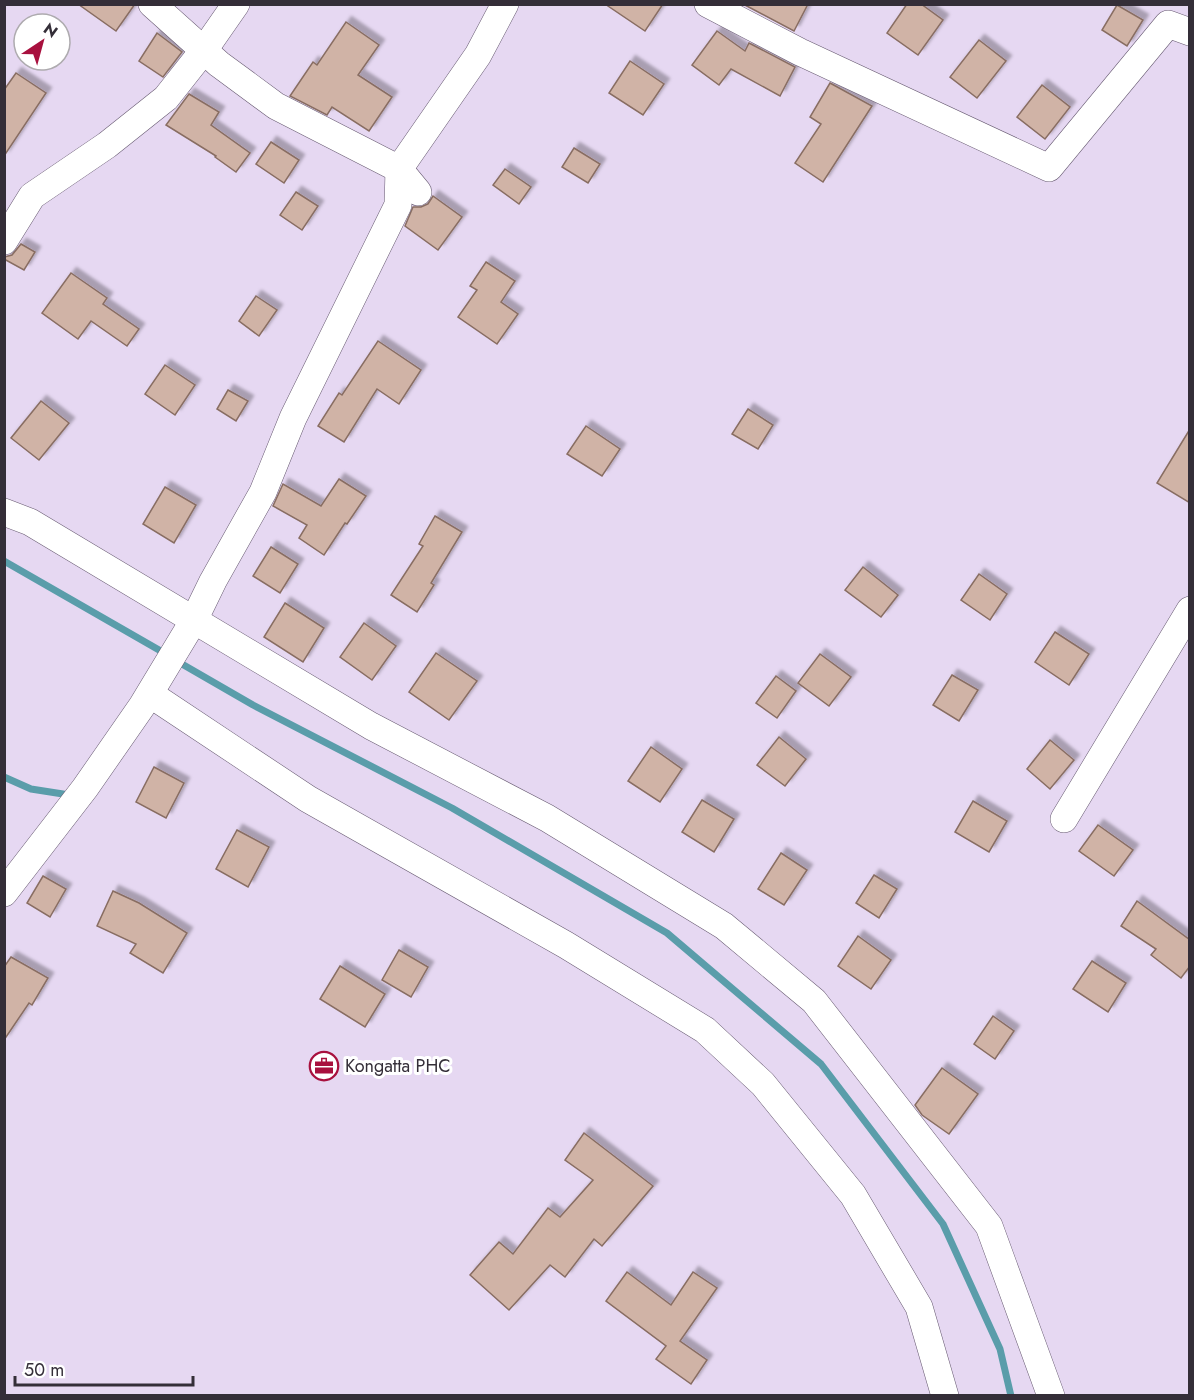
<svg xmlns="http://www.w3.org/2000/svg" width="1194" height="1400" font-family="Jost,sans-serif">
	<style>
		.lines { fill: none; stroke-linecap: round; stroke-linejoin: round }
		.stream { stroke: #5a9daa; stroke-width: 7 }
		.building { fill: #d0b3a6; stroke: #886d62; stroke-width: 1.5; filter: url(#shadow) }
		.street-casing { stroke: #685b72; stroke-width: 28 }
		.street { stroke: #fff; stroke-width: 27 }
		.labels { text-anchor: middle; stroke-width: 6; stroke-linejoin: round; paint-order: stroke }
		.poi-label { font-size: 18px; fill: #342e38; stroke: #fff; text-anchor: start }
	</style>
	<defs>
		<filter id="shadow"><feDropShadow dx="5.5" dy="-5.5" stdDeviation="1.5" flood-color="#0004"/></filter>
	</defs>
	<rect width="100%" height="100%" fill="#e6d8f2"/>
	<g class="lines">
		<!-- stream -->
		<g class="stream">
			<polyline points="4,561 166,654"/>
			<polyline points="175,660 253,705 452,808 667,933 821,1064 943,1224 1000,1349 1011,1396"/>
			<polyline points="4,777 31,789 63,794"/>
		</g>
	</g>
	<!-- building -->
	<g class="building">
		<polygon points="78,4 135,4 116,31"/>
		<polygon points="605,4 663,4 645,31"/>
		<polygon points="743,4 808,4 794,31"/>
		<polygon points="907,4 921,4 943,20 918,55 887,33"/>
		<polygon points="1117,5 1143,20 1127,46 1102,30"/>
		<polygon points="346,22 379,45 358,75 392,97 369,131 332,107 327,115 290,96 313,62 317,65"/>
		<polygon points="717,31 745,51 749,43 795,67 780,96 731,69 719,85 692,65"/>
		<polygon points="157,33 182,52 163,77 139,61"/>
		<polygon points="979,40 1006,61 977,98 950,77"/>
		<polygon points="630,61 664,84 643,115 609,93"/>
		<polygon points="16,73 46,93 4,156 4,90"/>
		<polygon points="830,83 872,106 823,182 795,163 821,124 810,117"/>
		<polygon points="1042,85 1070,107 1045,139 1017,117"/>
		<polygon points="189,94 219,112 211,125 250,153 236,172 215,157 216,156 166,125"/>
		<polygon points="271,142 299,160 284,183 256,164"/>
		<polygon points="574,148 600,164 588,183 562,167"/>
		<polygon points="505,169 531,187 519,204 493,185"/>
		<polygon points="296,192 318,206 302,230 280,215"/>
		<polygon points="433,196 462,217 438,250 405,226 413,207 421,207 428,204"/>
		<polygon points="21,244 35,252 24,270 4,259 4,257 12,255"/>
		<polygon points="486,262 515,281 501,302 518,314 497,344 458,317 477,290 470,286"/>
		<polygon points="71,273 107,298 103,304 139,329 127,346 91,321 78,339 42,313"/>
		<polygon points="256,296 277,310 259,336 239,321"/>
		<polygon points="378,341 421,370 399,404 377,389 344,442 318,426 339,393 342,395"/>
		<polygon points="165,365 195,385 175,415 145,394"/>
		<polygon points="228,390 248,401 236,421 217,409"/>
		<polygon points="41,401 69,423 39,460 11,438"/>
		<polygon points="748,409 773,425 758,449 732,434"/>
		<polygon points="586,426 620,449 602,476 567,454"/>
		<polygon points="1190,429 1190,503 1157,483"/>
		<polygon points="339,479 366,496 347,524 345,523 324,555 299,538 307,525 273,506 283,484 321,506"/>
		<polygon points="165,487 196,505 174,543 143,524"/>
		<polygon points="435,516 462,532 431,583 434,585 417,612 391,595 423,546 419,544"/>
		<polygon points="271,547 298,564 280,593 253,576"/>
		<polygon points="863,567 898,595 881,617 845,590"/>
		<polygon points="979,574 1007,594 990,620 961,600"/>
		<polygon points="285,603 324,628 303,662 264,637"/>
		<polygon points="364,623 396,646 372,680 340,657"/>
		<polygon points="1055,632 1089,654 1069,685 1035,662"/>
		<polygon points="436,653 477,681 449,720 409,692"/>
		<polygon points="820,654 851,677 829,706 798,683"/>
		<polygon points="952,675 978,690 959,721 933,705"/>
		<polygon points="776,676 796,691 777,718 756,703"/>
		<polygon points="779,737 806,759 785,786 757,765"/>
		<polygon points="1050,740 1074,760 1050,789 1027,769"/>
		<polygon points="651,747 682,769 660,802 628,781"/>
		<polygon points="154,767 184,783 166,818 136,802"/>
		<polygon points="702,800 734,819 714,852 682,832"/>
		<polygon points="973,801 1007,821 989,852 955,832"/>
		<polygon points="1098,825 1133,850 1114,876 1079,851"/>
		<polygon points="237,830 269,847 248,887 216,869"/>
		<polygon points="781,853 807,870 784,905 758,889"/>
		<polygon points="874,875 897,889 879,918 856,903"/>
		<polygon points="43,876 66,889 50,917 27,903"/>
		<polygon points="113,891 139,903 187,933 163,973 130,953 136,944 97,926"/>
		<polygon points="1137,901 1190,940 1190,966 1181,978 1151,955 1156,949 1121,926"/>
		<polygon points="858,936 891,960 871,989 838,966"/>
		<polygon points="399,950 428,967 411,997 382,980"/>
		<polygon points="11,957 48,978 32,1005 29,1003 4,1040 4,967"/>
		<polygon points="1092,961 1126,983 1108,1012 1073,989"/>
		<polygon points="340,966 385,994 365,1027 320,999"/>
		<polygon points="993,1016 1014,1031 995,1059 974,1044"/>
		<polygon points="942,1068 978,1094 949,1134 922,1115 915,1105"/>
		<polygon points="584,1133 653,1186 602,1246 594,1239 565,1277 550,1265 509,1310 470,1275 499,1242 513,1254 548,1208 560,1217 593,1180 565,1160"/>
		<polygon points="627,1272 671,1305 693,1272 717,1288 680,1341 707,1360 691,1384 656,1359 666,1346 606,1301"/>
	</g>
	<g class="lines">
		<!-- street casing -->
		<g class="street-casing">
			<g id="street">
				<polyline points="152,4 219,64 276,106 399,169 418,192"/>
				<polyline points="708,4 800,52 1049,168 1168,24 1190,32"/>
				<polyline points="4,241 32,196 107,145 166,98 204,50 236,4"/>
				<polyline points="4,512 30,522 371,726 547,818 724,926 814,1001 989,1226 1051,1396"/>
				<polyline points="150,694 308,799 566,945 705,1030 763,1084 853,1195 919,1307 945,1396"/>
				<polyline points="1064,819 1190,610"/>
				<polyline points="4,893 85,788 142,706 194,620 213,581 263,492 293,418 398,205 399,169 478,55 505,4"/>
			</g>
		</g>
		<!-- street -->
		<use href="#street" class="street"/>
	</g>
	<!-- icons -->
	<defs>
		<g id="office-ring" transform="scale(1.5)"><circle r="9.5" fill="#fff" stroke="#a8103e" stroke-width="1.5"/><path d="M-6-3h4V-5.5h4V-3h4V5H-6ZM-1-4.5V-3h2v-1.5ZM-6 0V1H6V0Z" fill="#a8103e"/></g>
	</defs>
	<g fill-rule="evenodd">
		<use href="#office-ring" x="324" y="1066"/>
	</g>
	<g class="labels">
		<!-- poi labels -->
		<g class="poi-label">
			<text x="345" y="1072">Kongatta PHC</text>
		</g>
	</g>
	<!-- border -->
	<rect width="1194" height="1400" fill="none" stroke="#342e38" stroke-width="12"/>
	<!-- north arrow -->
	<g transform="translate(42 42) rotate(36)"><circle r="28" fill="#ffffff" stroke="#aeabaf" stroke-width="1.5"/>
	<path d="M0-4.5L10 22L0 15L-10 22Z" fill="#a8103e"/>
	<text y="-9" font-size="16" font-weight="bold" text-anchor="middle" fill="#342e38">N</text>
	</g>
	<!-- scale -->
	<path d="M15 1376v9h178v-9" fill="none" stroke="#342e38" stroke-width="3"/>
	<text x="24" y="1376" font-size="18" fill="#342e38" stroke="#ffffff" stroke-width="4.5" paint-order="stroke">50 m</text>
</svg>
